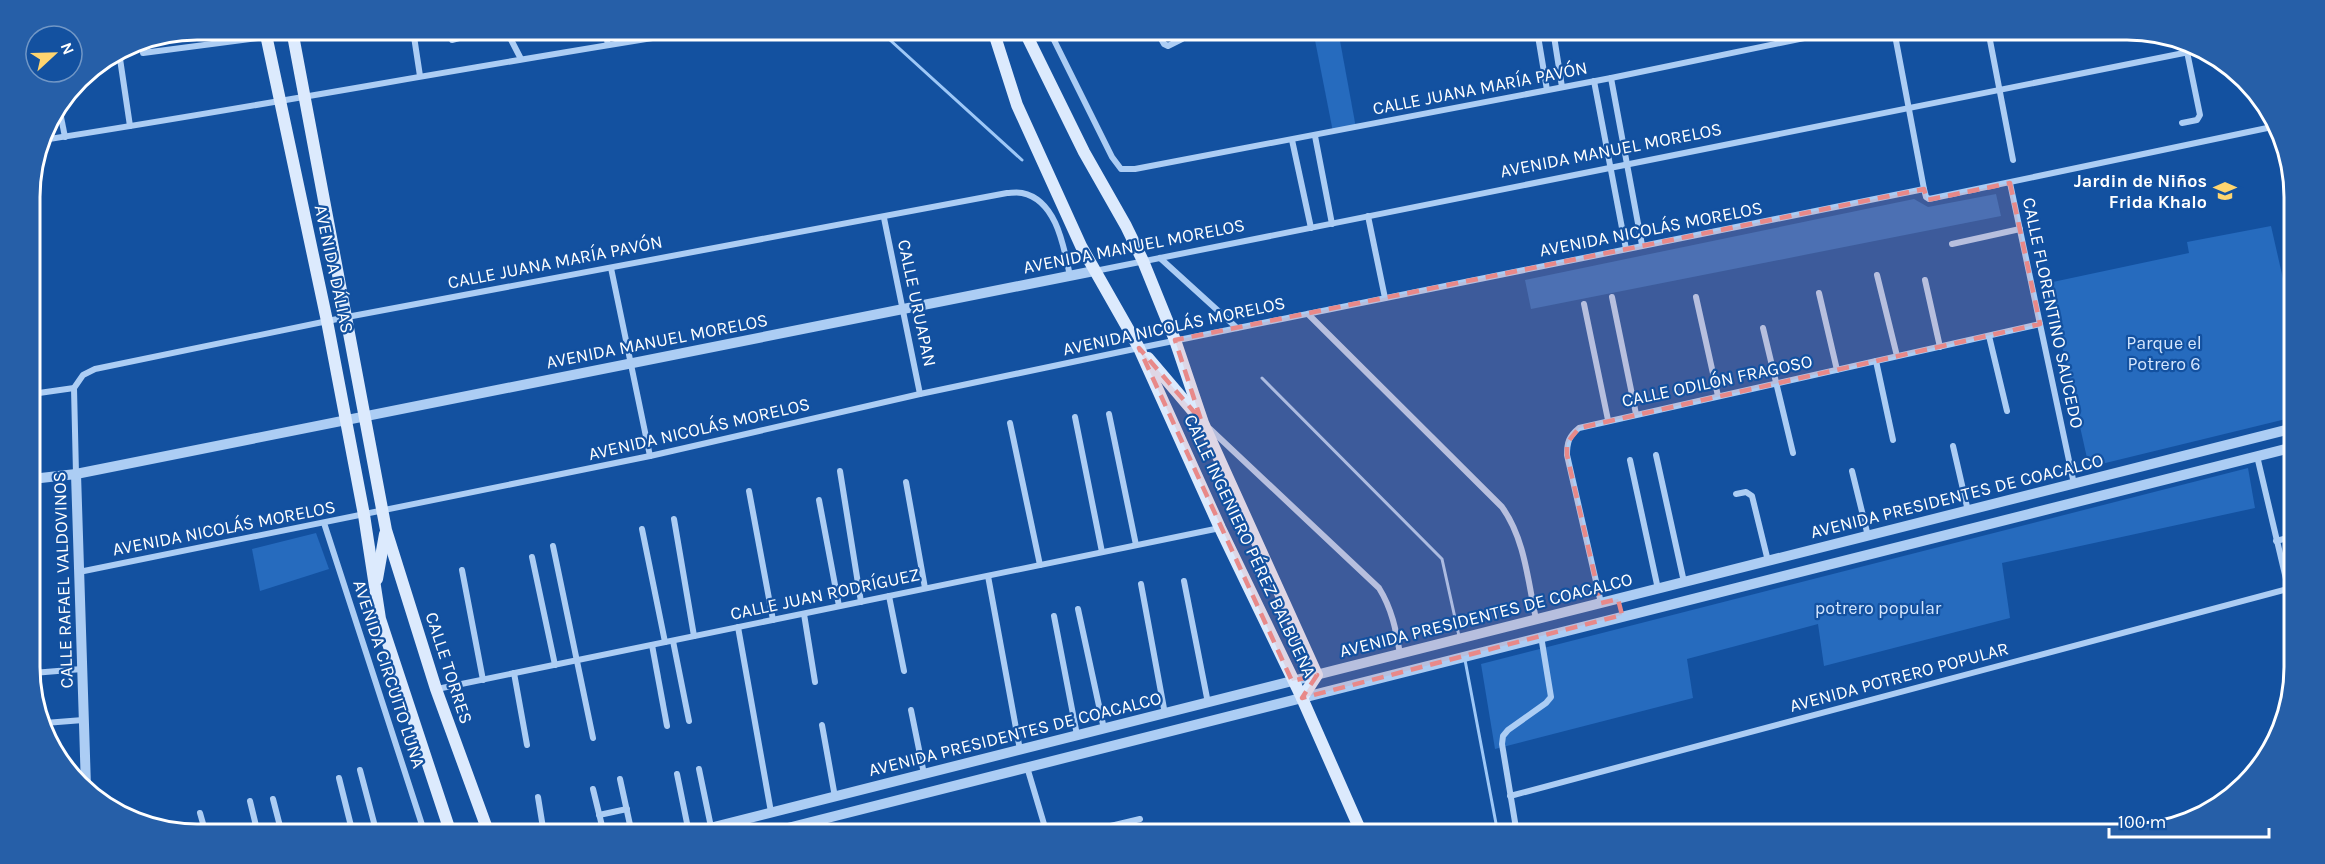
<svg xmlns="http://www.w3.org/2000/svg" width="2325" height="864" font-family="Karla,sans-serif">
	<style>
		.green { fill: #266bbe }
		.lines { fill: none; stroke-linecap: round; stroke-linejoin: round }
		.stream { stroke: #9ec8f7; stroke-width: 3 }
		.minor { stroke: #accdf4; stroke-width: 6 }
		.tertiary { stroke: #accdf4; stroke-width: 10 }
		.secondary { stroke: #dceafd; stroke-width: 12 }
		.marked { fill: #e88989; fill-opacity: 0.2; stroke: #e88989; stroke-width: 4.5; stroke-dasharray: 12 8; stroke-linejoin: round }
		.labels { text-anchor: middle; stroke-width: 4.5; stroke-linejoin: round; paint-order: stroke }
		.street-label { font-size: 18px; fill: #fff; stroke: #1351a0 }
		.poi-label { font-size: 18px; font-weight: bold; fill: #fff; stroke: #1351a0; text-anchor: end }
		.park-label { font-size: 18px; fill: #d5e7fe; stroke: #1351a0 }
		.rim { fill: none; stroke: #fff; stroke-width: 3 }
	</style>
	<rect width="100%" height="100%" fill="#1351a0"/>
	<!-- green -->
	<g class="green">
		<polygon points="1235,30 1287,30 1237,40"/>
		<polygon points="1313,30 1338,30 1356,128 1333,132"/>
		<polygon points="1996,194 2001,216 1531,309 1525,280 1914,199 1928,207"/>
		<polygon points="2271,226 2294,327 2294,417 2089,467 2048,283 2189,253 2187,242"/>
		<polygon points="2248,468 2255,508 2002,563 2010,618 1824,666 1818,624 1687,659 1693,698 1495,749 1481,664"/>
		<polygon points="316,533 329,569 260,591 252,549"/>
	</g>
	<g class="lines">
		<!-- stream -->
		<g class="stream">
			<polyline points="879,30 1022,160"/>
			<polyline points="1262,378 1442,559 1459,636"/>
			<polyline points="1465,660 1498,834"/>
		</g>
		<!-- minor -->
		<g class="minor">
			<polyline points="413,30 420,76"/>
			<polyline points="506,30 521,59"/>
			<polyline points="605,30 608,45"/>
			<polyline points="1049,30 1112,157 1121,169 1135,169 1611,78 1843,30"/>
			<polyline points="1156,30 1164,44 1168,46 1182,39 1179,30"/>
			<polyline points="1537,30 1547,90"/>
			<polyline points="1553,30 1562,87"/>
			<polyline points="1894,30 1924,189 1926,197 1929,199 2272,127"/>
			<polyline points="1988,30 2013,160"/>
			<polyline points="1051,35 1074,30"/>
			<polyline points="358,38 404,30"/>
			<polyline points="452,40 487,30"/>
			<polyline points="119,52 130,126"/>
			<polyline points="143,53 266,37"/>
			<polyline points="1611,78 1642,245"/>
			<polyline points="1594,81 1626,249"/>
			<polyline points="59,107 65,137"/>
			<polyline points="2182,123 2197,120 2200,115 2185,42"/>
			<polyline points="1315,136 1332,224"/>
			<path d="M43,140c220,-34 440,-76 660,-110"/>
			<polyline points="1292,140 1311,228"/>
			<polyline points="2010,183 2074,484"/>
			<polyline points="1368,216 1385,298"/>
			<polyline points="884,218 920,394"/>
			<polyline points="1952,244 2020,229"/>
			<polyline points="1160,258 1237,328"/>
			<polyline points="611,268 650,456"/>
			<polyline points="1095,271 2199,50"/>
			<polyline points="1877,275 1897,356"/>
			<polyline points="1925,280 1940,347"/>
			<polyline points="1819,293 1837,370"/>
			<polyline points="1612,297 1636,414"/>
			<polyline points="1696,297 1718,396"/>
			<polyline points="1584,304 1608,420"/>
			<path d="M1308,314l194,193c23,32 26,75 34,112"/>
			<polyline points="1763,328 1793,453"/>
			<polyline points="1989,336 2007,411"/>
			<polyline points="1876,361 1893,440"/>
			<polyline points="32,394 74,388"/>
			<polyline points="1109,414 1136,545"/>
			<polyline points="1075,417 1102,552"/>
			<polyline points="1010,423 1040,565"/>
			<path d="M1210,429l169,159c13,21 17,42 21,66"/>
			<polyline points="1953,446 1968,511"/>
			<polyline points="1656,455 1684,582"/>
			<polyline points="2257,456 2295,617"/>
			<polyline points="1630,460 1658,589"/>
			<polyline points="840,471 861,602"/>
			<polyline points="1852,471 1868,536"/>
			<path d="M76,474l-2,-86 9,-13 12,-6 252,-52 660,-124c4,0 10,-1 15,0 35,7 42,55 48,83"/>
			<polyline points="906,482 925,588"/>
			<polyline points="749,491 773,620"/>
			<polyline points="1736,494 1746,492 1752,496 1768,561"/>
			<polyline points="819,500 839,606"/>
			<polyline points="674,519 694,636"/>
			<polyline points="324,523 425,834"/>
			<polyline points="642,529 665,642"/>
			<polyline points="2276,541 2295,536"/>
			<polyline points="553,546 593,738"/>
			<polyline points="532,557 555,665"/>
			<polyline points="462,570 483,680"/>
			<polyline points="79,572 650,456 920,394 1139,348 1924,189"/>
			<polyline points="988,576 1020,750"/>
			<polyline points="1184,581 1208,703"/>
			<polyline points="1141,584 1165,714"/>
			<polyline points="889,596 904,671"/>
			<path d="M1601,603l-34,-148c0,-13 2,-19 12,-27l461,-104"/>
			<polyline points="1078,609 1104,729"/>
			<polyline points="804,614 815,682"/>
			<polyline points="1054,616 1077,735"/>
			<polyline points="738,627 771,812"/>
			<polyline points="673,641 689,721"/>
			<polyline points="652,645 667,726"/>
			<polyline points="33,673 82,669"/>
			<polyline points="514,673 527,745"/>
			<polyline points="437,689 1220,528"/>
			<polyline points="911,710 924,774"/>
			<polyline points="45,723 83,720"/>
			<polyline points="822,725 835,797"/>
			<polyline points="1027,767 1047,834"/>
			<polyline points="699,769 711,827"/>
			<polyline points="360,770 377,834"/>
			<polyline points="677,774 689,833"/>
			<polyline points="339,778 353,834"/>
			<polyline points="620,779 632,834"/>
			<polyline points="593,789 604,834"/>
			<polyline points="1510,796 2295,587"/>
			<polyline points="538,797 544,834"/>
			<polyline points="273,799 282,834"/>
			<polyline points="250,801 258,834"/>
			<polyline points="200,813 206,834"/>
			<polyline points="599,815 627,809"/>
			<polyline points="151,820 153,827"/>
			<polyline points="1035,834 1046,831"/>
			<polyline points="1077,834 1140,819"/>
			<polyline points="1517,834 1502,744 1503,736 1508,730 1546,703 1551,697 1541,636"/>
		</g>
		<!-- tertiary -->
		<g class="tertiary">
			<polyline points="76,474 86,787"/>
			<polyline points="32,479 76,474 1094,271"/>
			<polyline points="686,834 2294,428"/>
			<polyline points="764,834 2294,447"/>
		</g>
		<!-- secondary -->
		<g class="secondary">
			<polyline points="265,30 327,321 364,515 380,619 451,834"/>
			<polyline points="292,30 386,530 436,689 489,834"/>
			<polyline points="993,30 1017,105 1081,246 1139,348 1220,528 1302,698 1362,834"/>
			<polyline points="1024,30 1084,152 1126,226 1143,261 1175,340 1203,423 1317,675 1302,698"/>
			<polyline points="1148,358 1199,418"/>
			<polyline points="377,579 385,534"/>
		</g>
	</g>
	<!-- marked area -->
	<path class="marked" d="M2010,183l30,141 -461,104 -12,15v12l34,148 17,-4 4,16 -320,83 15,-23 -25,6 -153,-333 62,72 -26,-80 749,-151 3,11z"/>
	<!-- icons -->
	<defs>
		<g id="school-bare" transform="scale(1.8)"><path d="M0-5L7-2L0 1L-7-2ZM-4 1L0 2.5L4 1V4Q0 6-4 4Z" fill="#ffd56f" stroke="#1351a0" stroke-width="2.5" paint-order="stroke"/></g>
	</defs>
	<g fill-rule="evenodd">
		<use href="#school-bare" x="2225" y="191"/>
	</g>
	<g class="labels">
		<!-- street labels -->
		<g class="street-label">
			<text transform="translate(1480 88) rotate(-11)" y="6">CALLE JUANA MARÍA PAVÓN</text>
			<text transform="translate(1611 150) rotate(-11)" y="6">AVENIDA MANUEL MORELOS</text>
			<text transform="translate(1651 229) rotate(-11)" y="6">AVENIDA NICOLÁS MORELOS</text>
			<text transform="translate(1134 246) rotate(-11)" y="6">AVENIDA MANUEL MORELOS</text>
			<text transform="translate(555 262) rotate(-11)" y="6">CALLE JUANA MARÍA PAVÓN</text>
			<text transform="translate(334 269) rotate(78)" y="6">AVENIDA DÁLIAS</text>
			<text transform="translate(917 303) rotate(78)" y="6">CALLE URUAPAN</text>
			<text transform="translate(2053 313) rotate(78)" y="6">CALLE FLORENTINO SAUCEDO</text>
			<text transform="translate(1174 326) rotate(-12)" y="6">AVENIDA NICOLÁS MORELOS</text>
			<text transform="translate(657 341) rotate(-11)" y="6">AVENIDA MANUEL MORELOS</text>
			<text transform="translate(1717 381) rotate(-12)" y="6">CALLE ODILÓN FRAGOSO</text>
			<text transform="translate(699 429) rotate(-13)" y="6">AVENIDA NICOLÁS MORELOS</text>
			<text transform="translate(1957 496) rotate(-14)" y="6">AVENIDA PRESIDENTES DE COACALCO</text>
			<text transform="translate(224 528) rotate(-11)" y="6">AVENIDA NICOLÁS MORELOS</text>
			<text transform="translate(1250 546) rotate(65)" y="6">CALLE INGENIERO PÉREZ BALBUENA</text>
			<text transform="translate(63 580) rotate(-92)" y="6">CALLE RAFAEL VALDOVINOS</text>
			<text transform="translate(825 594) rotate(-12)" y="6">CALLE JUAN RODRÍGUEZ</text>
			<text transform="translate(1486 615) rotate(-14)" y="6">AVENIDA PRESIDENTES DE COACALCO</text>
			<text transform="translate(449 668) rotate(72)" y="6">CALLE TORRES</text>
			<text transform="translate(389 674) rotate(72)" y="6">AVENIDA CIRCUITO LUNA</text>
			<text transform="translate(1899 677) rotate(-15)" y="6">AVENIDA POTRERO POPULAR</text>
			<text transform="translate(1015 734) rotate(-14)" y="6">AVENIDA PRESIDENTES DE COACALCO</text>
		</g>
		<!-- poi labels -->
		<g class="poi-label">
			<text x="2207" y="187">Jardin de Niños<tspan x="2207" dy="21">Frida Khalo</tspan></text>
		</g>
		<!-- park labels -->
		<g class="park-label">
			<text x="2164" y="349">Parque el<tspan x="2164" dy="21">Potrero 6</tspan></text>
			<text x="1878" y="614">potrero popular</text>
		</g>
	</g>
	<!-- crop -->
	<path d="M0 0H2325V864H0ZM197 40H2127A157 157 0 0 1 2284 197V667A157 157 0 0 1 2127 824H197A157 157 0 0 1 40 667V197A157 157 0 0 1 197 40Z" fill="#265fa8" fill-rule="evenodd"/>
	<path class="rim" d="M197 40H2127A157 157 0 0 1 2284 197V667A157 157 0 0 1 2127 824H197A157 157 0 0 1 40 667V197A157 157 0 0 1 197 40Z"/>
	<!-- north arrow -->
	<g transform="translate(54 54) rotate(68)"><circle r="28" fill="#1351a0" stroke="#7197c6" stroke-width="1.5"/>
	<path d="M0-4.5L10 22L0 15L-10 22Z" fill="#ffd56f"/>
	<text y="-9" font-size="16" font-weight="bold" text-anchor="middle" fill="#ffffff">N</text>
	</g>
	<!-- scale -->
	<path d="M2109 828v9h160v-9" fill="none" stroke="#ffffff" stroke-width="3"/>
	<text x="2118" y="828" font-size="18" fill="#ffffff" stroke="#1351a0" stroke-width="4.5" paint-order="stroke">100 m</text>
</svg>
